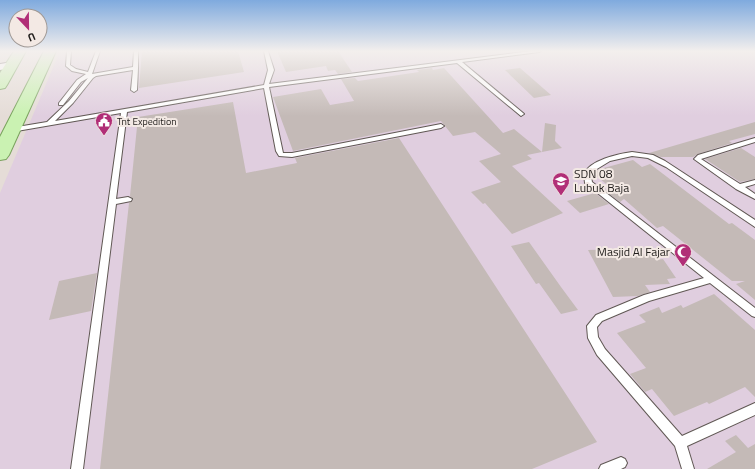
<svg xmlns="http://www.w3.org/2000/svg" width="755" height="469" font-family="'Titillium Web',sans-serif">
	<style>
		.industrial { fill: #e0cedf }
		.building { fill: #c4bab7 }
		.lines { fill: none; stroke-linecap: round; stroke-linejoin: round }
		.service-casing { stroke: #605854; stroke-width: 2 }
		.minor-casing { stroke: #605854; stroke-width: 2 }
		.primary-casing { stroke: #78a25c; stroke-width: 2 }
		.service { fill: #fff; fill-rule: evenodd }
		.minor { fill: #fff; fill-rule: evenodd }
		.primary { fill: #caf2b2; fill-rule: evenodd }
		.labels { text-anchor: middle; stroke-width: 4; stroke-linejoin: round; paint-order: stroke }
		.far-poi-label { font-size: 10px; fill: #211e1c; stroke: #f3e9e4; text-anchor: start }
		.poi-label { font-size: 12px; fill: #211e1c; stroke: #f3e9e4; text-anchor: start }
	</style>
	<rect width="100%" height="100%" fill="#e5dcd7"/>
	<!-- industrial -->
	<polygon class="industrial" points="60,51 755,51 755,469 0,469 0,193"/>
	<!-- building -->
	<g class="building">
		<polygon points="142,51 238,51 244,72 139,88"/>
		<polygon points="277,51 338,51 352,72 338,74 335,70 328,71 326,66 286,72"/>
		<polygon points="432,68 433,70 444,68 503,133 514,129 542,152 545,123 556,125 555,141 562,148 527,155 532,159 512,166 563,213 512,234 485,203 483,204 471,192 501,182 479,161 501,154 475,132 453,136 441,121 293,151 273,97 321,89 330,105 354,101 341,79 355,78 358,81 419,72 417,70"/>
		<polygon points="520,68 551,95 534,98 505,70"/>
		<polygon points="233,102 246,173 297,163 295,158 399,138 597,442 532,469 100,469 129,203 133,200 130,196 138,117"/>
		<polygon points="755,122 755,134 729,141 732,143 698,154 693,157 661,157 649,153"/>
		<polygon points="741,148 755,157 755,179 740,182 705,159"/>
		<polygon points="633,160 642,167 650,164 729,224 732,223 755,240 755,300 736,284 745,281 732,281 663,226 657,228 624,199 620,202 604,190 611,188 593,173 600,169"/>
		<polygon points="595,193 609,204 580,213 567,201"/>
		<polygon points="529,242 561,287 578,310 561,314 539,283 536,284 511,246"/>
		<polygon points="622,249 626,255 652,254 656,260 663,259 676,278 667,279 670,284 645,285 650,292 638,296 613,297 588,250"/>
		<polygon points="97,273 91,311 49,320 59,281"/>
		<polygon points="714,294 755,330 755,397 745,387 709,404 707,402 674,416 652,389 645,392 630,374 646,368 617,333 646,322 639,315 659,307 662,313 681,305 683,308"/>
		<polygon points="736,435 748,448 755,444 755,469 707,469 736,452 725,441"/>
	</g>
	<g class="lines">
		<!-- service casing -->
		<g class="service-casing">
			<g id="service">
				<polygon points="67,51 71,51 70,65 76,69 88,72 96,51 100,51 92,74 133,67 134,51 138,51 138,68 137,90 134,92 131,90 133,70 96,76 93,78 73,103 55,121 264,85 268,70 264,51 268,51 274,70 269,84 531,51 541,51 539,52 462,62 523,113 524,114 521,116 457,63 269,87 283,153 292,153 441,124 444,126 441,128 292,157 279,156 276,151 264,88 127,112 116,199 128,197 132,199 131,201 116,204 83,469 71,469 121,113 11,132 8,130 11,128 47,122 69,101 88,78 81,82 63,105 59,105 59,103 77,80 86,74 72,71 66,66"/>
				<polygon points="755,138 755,142 701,159 740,184 755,180 755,184 745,187 755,194 755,199 736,189 694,159 698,155"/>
				<path d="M632,152l21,3 12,6 90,59v7l-89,-60 -18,-9 -16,-2 -22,5 -18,11 -1,5 1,5 163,126v9l-3,-1 -42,-33 -61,18 -47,20 -5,6 1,10 7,12 77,87 73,-33v12l-68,31 7,23h-12l-7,-23 -78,-91 -9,-17 -1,-12 9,-11 48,-20 60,-17 -119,-95 -1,-9c6,-14 34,-20 48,-22z"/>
				<polygon points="621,457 625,459 627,463 625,467 621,469 599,469 601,465"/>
			</g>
		</g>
		<!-- minor casing -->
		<g class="minor-casing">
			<polygon id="minor" points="12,62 17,65 15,67 0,70 0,64"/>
		</g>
		<!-- primary casing -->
		<g class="primary-casing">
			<g id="primary">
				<polygon points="14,51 26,51 7,85 5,88 0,89 0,73"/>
				<polygon points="44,51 56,51 9,155 6,159 0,160 0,137"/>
			</g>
		</g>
		<!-- service -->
		<use href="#service" class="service"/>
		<!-- minor -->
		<use href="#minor" class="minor"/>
		<!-- primary -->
		<use href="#primary" class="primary"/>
	</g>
	<!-- sky -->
	<linearGradient id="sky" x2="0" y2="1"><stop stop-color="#7faade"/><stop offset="0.44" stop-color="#f3efed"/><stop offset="1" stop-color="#f3efed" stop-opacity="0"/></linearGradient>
	<rect width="755" height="116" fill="url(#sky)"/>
	<!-- icons -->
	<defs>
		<g id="civic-pin" transform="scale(0.9)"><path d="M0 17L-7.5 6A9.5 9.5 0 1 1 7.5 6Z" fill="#b12e77" stroke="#f3e9e4"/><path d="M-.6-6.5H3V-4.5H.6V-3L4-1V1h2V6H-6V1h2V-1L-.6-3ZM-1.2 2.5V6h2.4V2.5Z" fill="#fff"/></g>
		<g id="school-pin" transform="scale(0.9)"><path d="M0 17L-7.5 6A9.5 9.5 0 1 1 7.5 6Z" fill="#b12e77" stroke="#f3e9e4"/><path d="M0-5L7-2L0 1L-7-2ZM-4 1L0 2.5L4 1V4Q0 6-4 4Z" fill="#fff"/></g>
		<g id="mosque-pin" transform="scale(0.9)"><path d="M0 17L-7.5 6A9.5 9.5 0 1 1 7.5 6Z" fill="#b12e77" stroke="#f3e9e4"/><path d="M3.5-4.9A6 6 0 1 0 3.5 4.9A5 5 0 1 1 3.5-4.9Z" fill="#fff"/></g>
	</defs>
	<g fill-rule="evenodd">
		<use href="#civic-pin" x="104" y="121"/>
		<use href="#school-pin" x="561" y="181"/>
		<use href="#mosque-pin" x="683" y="252"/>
	</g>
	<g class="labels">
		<!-- far-poi labels -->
		<g class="far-poi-label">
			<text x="117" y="125">Tnt Expedition</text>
		</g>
		<!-- poi labels -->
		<g class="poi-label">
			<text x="574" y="178">SDN 08<tspan x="574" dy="14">Lubuk Baja</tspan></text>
			<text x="670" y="256" text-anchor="end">Masjid Al Fajar</text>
		</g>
	</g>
	<!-- north arrow -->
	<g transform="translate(28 28) rotate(158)"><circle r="19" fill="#f3e9e4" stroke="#9f9894"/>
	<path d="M0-3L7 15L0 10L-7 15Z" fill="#b12e77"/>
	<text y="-6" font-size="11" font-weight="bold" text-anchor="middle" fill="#211e1c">U</text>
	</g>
</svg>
